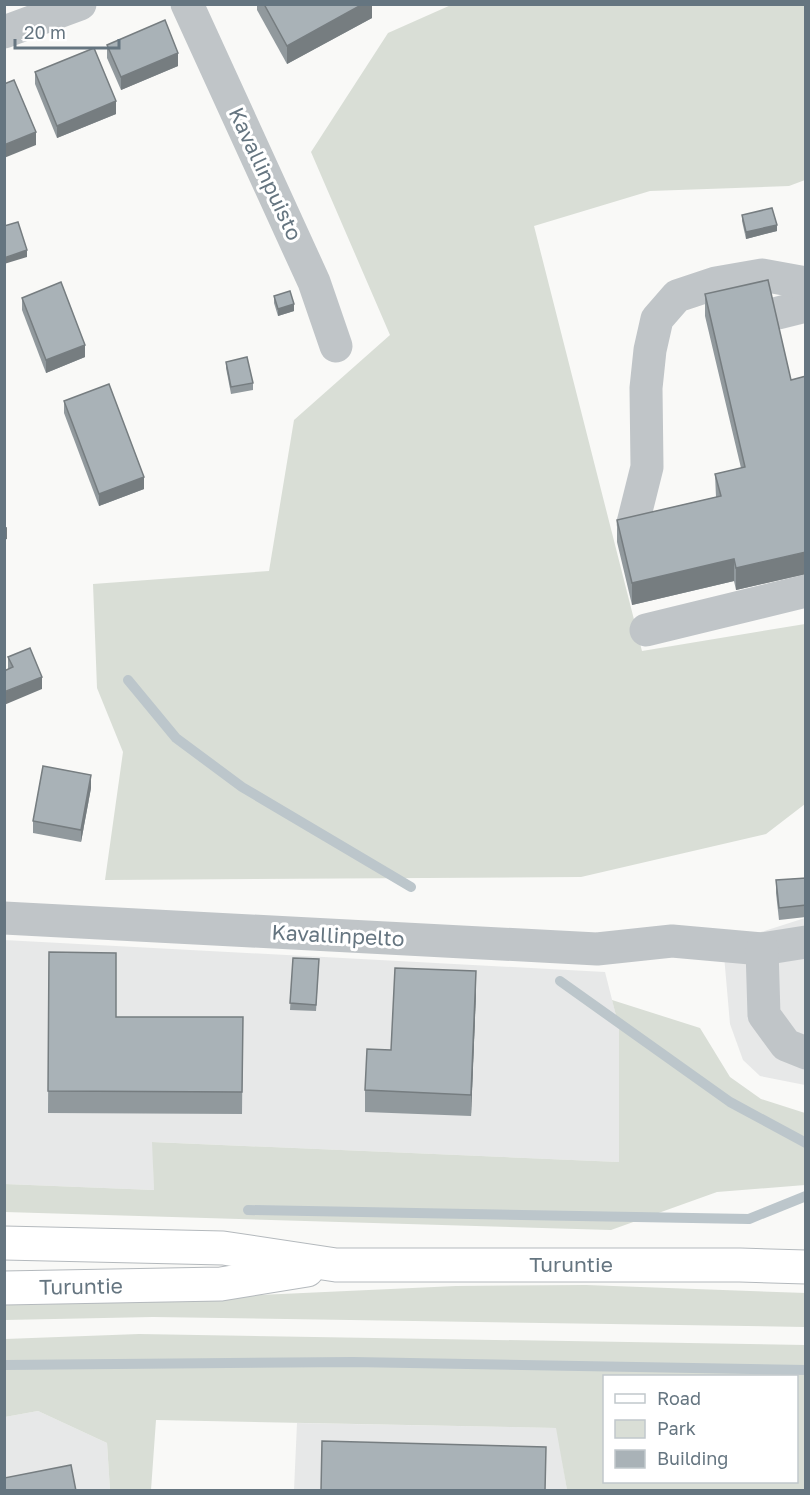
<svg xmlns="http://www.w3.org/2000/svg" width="810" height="1495" font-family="'Golos Text',sans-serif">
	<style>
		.built { fill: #e7e8e8 }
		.green { fill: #d9ded6; fill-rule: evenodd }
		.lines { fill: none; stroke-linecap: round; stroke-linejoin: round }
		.stream { stroke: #bcc6cb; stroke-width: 10 }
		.major-casing { stroke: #b4b9bd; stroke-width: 35 }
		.minor { stroke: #c0c5c8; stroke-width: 33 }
		.major { stroke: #fff; stroke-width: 33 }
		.wall { fill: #91999d }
		.shaded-wall { fill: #767d80 }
		.building { fill: #a9b2b7; stroke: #767d80; stroke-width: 1.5 }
		.labels { text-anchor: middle; stroke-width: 6; stroke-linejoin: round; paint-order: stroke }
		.street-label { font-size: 21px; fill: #657580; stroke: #fff }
	</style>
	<rect width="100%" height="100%" fill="#f9f9f7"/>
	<!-- built -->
	<g class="built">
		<polygon points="805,918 805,1085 760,1076 743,1060 730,1024 723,944"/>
		<polygon points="4,940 605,972 619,1027 619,1162 153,1142 154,1190 5,1184"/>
		<polygon points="38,1411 107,1443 110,1490 5,1490 5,1417"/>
		<polygon points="297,1423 557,1428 567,1490 294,1490"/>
	</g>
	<!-- green -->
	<g class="green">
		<polygon points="451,5 805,5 805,180 789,186 650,191 534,226 642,651 805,624 805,804 766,834 581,877 105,880 123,752 97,688 93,584 269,571 294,420 390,335 311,152 388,33"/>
		<polygon points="612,1000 700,1028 730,1077 761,1099 805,1113 805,1185 717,1192 611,1230 5,1212 5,1184 154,1190 152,1142 619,1162 619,1027"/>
		<polygon points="586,1285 806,1293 805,1327 153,1317 5,1320 5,1305 60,1304 456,1286"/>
		<path d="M139,1334l666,11v145h-238l-11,-62 -400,-8 -5,70h-41l-3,-47 -69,-32 -33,6v-78zM796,1376v106h-192v-106z"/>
	</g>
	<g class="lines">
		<!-- stream -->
		<g class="stream">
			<polyline points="128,680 176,738 242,787 411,887"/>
			<polyline points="560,981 730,1102 806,1143"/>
			<polyline points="248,1210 749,1219 806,1196"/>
			<polyline points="4,1365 353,1362 806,1370"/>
		</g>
		<!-- major casing -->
		<g class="major-casing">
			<g id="major">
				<polyline points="4,1243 223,1248 336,1265 740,1265 806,1267"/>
				<polyline points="4,1288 221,1284 307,1270"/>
			</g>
		</g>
		<!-- minor -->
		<g class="minor">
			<polyline points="187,4 314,282 336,346"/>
			<polyline points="4,32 80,4"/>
			<polyline points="778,313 806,306"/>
			<polyline points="633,523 647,467 646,388 650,350 657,319 677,296 716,283 762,275 806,283"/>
			<polyline points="646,630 806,591"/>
			<polyline points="4,918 597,949 672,941 762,949 806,942"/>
			<polyline points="762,949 764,1015 786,1045 806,1053"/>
		</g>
		<!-- major -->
		<use href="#major" class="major"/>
	</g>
	<!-- wall -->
	<g class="wall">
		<polygon points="257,4 372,4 372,18 287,64 257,10"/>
		<polygon points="107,45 178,66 121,90 107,58"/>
		<polygon points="35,72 116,114 57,138 35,84"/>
		<polygon points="742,215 777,231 746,239 742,221"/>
		<polygon points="705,294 791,380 806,376 806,574 736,590 734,581 632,605 617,542 617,520 716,497 715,474 741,468 705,316"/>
		<polygon points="274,296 294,311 278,316 274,303"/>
		<polygon points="22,298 85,357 46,373 22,310"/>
		<polygon points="226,362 253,383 253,390 231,394 226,368"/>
		<polygon points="64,401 144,489 99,506 64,413"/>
		<polygon points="8,657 42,689 8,669"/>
		<polygon points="91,788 81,842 33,833 33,821"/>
		<polygon points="806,878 806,917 779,920 776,893 776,880"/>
		<polygon points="49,952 116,1017 243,1017 242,1114 48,1113"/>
		<polygon points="293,958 319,959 316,1011 290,1010"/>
		<polygon points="476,993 471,1116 365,1112 365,1090 391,1050"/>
	</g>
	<!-- shaded-wall -->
	<g class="shaded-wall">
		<polygon points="363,4 372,4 372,18 287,64 287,46"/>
		<polygon points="178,53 178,66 121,90 121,77"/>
		<polygon points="116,101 116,114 57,138 57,126"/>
		<polygon points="36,132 36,145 4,158 4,145"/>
		<polygon points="777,225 777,231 746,239 746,232"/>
		<polygon points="27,250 27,257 4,264 4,258"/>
		<polygon points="294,304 294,311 278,316 278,309"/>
		<polygon points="85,345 85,357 46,373 46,360"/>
		<polygon points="144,477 144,489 99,506 99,494"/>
		<polygon points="7,527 7,539 4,540 4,528"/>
		<polygon points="806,552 806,574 736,590 736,568"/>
		<polygon points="734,559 734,581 632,605 632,583"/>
		<polygon points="42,677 42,689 4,705 4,692"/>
		<polygon points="91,775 91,788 81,842 81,830"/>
		<polygon points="476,971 476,993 471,1116 471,1095"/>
	</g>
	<!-- building -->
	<g class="building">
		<polygon points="264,4 363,4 287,46"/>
		<polygon points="165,20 178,53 121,77 107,45"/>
		<polygon points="94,48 116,101 57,126 35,72"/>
		<polygon points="14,80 36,132 4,145 4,84"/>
		<polygon points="772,208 777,225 746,232 742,215"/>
		<polygon points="18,222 27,250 4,258 4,226"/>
		<polygon points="768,280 791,380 806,376 806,552 736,568 734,559 632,583 617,520 721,496 715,474 745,467 705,294"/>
		<polygon points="61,282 85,345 46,360 22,298"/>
		<polygon points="290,291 294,304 278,309 274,296"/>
		<polygon points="247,357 253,383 231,387 226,362"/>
		<polygon points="109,384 144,477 99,494 64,401"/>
		<polygon points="30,648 42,677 4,692 4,671 13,667 8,657"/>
		<polygon points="43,766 91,775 81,830 33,821"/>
		<polygon points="806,878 806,905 779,908 776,880"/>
		<polygon points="49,952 116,953 116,1017 243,1017 242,1092 48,1091"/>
		<polygon points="293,958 319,959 316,1005 290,1003"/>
		<polygon points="395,968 476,971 471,1095 365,1090 367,1049 391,1050"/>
		<polygon points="322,1441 546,1447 545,1491 321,1491"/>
		<polygon points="71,1465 76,1491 4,1491 4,1478"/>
	</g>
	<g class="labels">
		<!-- street labels -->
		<g class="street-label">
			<text transform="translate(265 174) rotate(65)" y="7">Kavallinpuisto</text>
			<text transform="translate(338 936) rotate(3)" y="7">Kavallinpelto</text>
			<text x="571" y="1272">Turuntie</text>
			<text transform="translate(81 1287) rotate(-1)" y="7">Turuntie</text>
		</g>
	</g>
	<!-- border -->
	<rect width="810" height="1495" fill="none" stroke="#657580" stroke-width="12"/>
	<!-- legend -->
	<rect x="603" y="1375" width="195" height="108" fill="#ffffff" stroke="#c1c8cc" stroke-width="1.5"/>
	<rect x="615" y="1394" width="30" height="9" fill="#ffffff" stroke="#c1c8cc" stroke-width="1.5"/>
	<text x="657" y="1405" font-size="18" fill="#657580">Road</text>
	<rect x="615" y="1420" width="30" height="18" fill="#d9ded6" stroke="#c1c8cc" stroke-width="1.5"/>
	<text x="657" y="1435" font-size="18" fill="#657580">Park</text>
	<rect x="615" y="1450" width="30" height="18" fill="#a9b2b7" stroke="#c1c8cc" stroke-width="1.5"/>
	<text x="657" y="1465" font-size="18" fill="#657580">Building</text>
	<!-- scale -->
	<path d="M15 39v9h104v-9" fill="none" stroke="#657580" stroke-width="3"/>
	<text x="24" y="39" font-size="18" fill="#657580" stroke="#ffffff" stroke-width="4.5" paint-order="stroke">20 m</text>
</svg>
